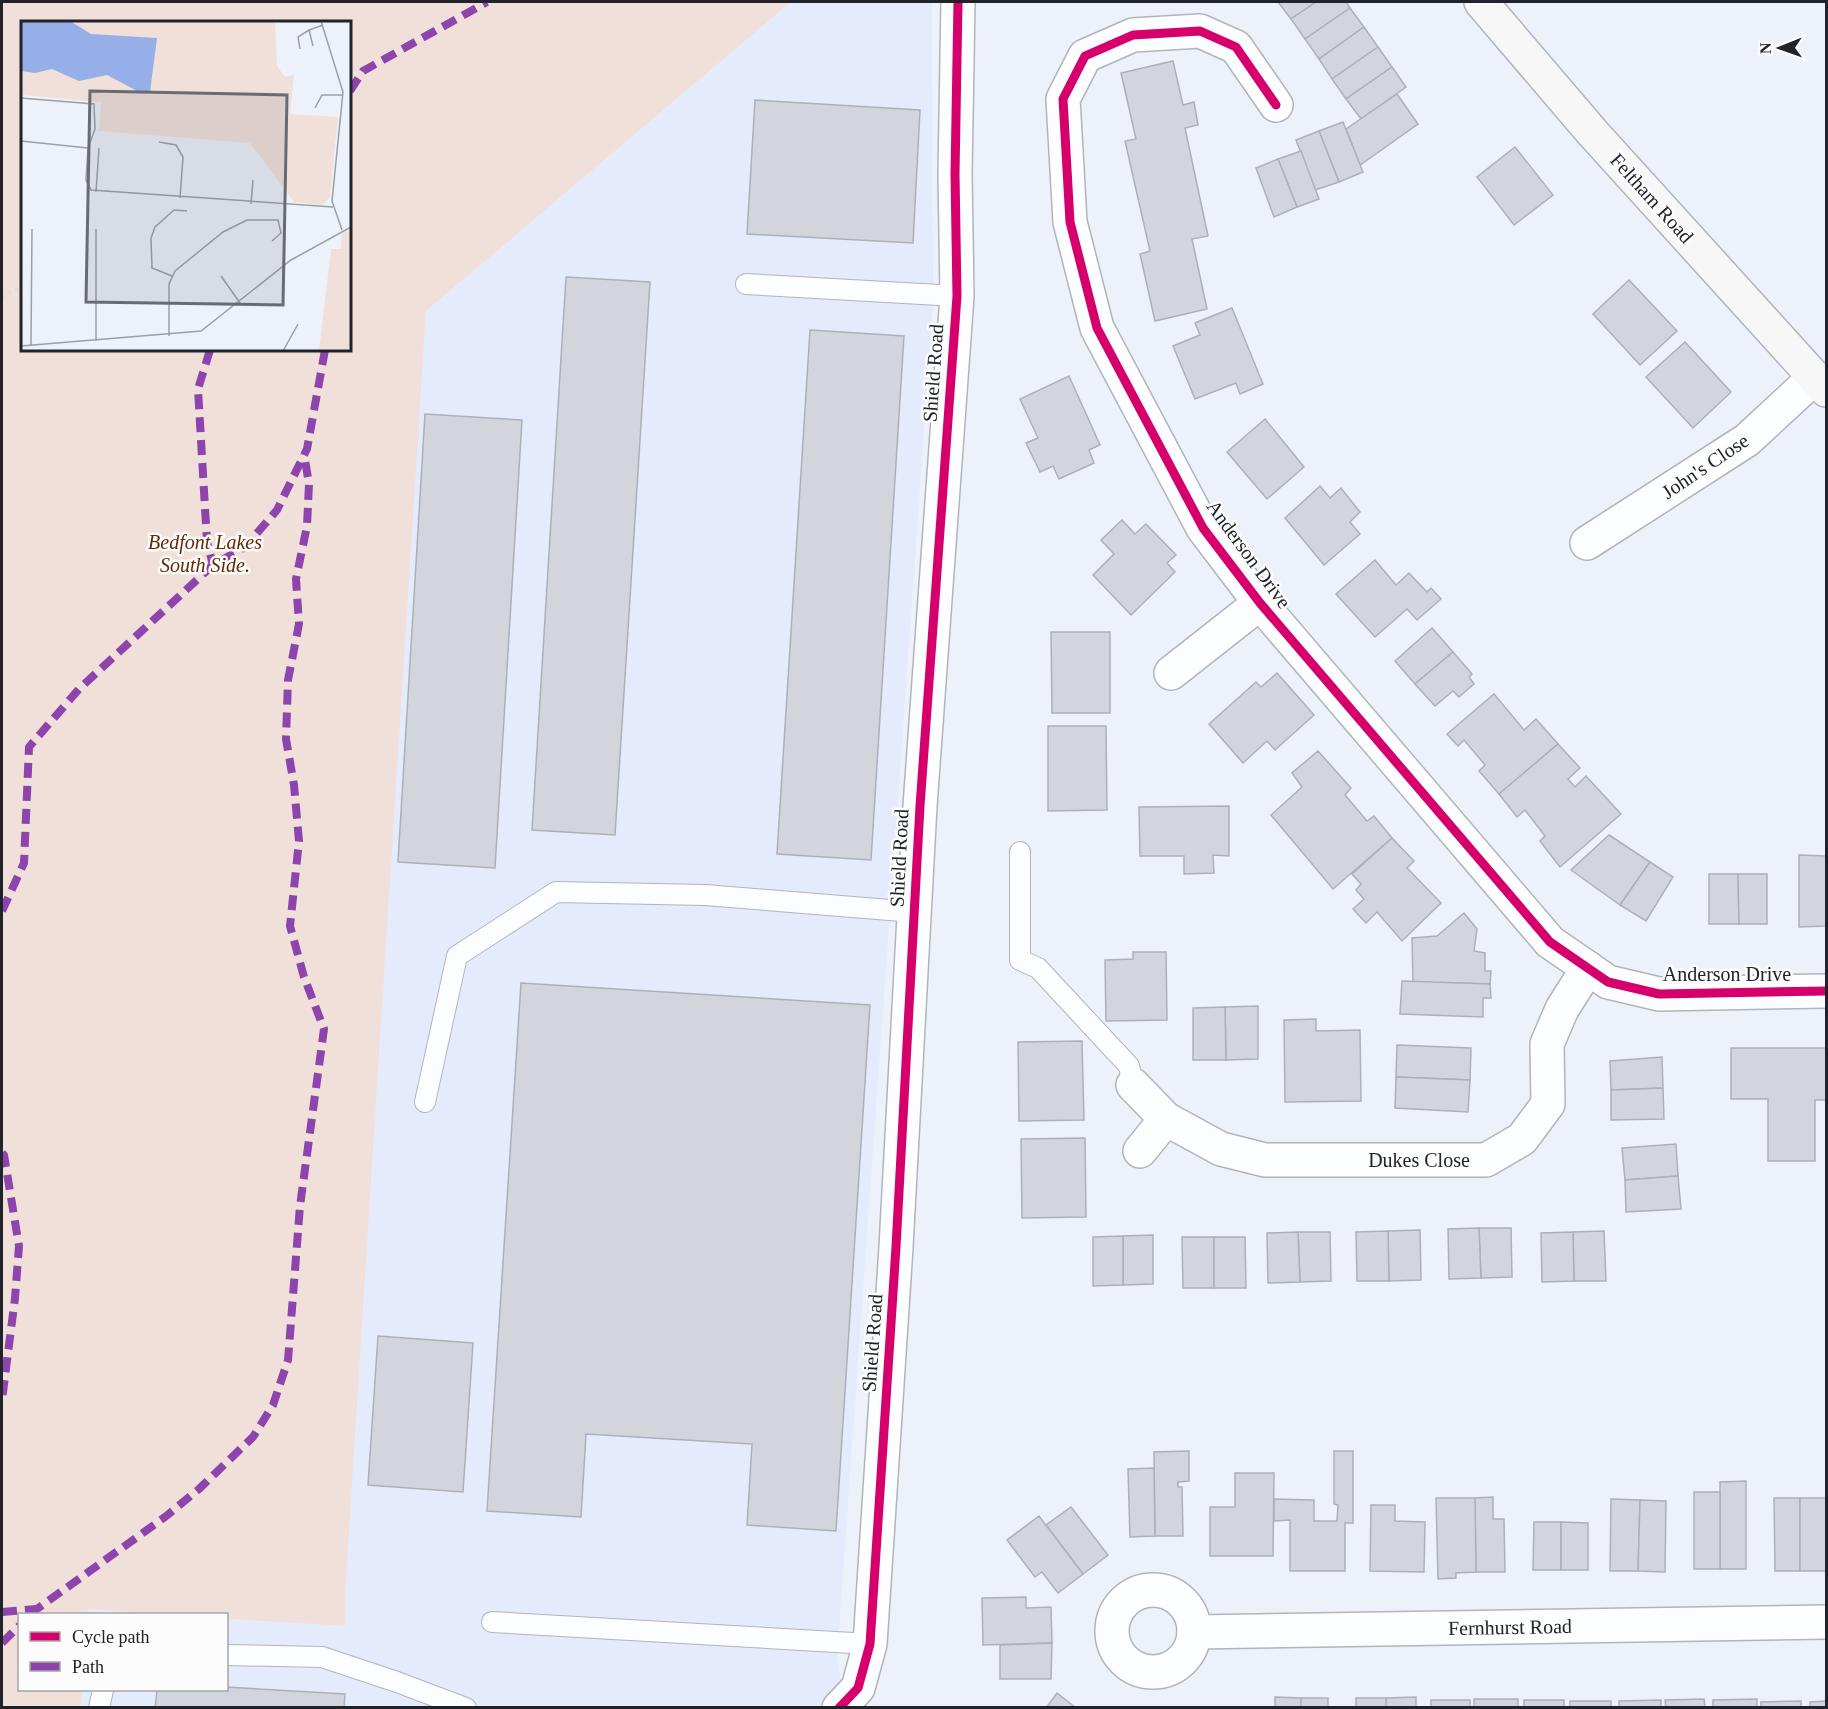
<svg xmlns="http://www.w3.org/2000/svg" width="1828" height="1709" font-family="Georgia,serif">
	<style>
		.built { fill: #e3ebfc }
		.green { fill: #f1e0da; fill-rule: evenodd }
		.building { fill: #d2d5dc; stroke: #adb1b7; stroke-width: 1.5 }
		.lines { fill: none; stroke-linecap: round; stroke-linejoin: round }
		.lane-casing { stroke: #b1b4bb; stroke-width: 22 }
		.street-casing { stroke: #b1b4bb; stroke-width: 36 }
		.secondary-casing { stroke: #b1b4bb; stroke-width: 36 }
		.path { stroke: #dddee1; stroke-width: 4; stroke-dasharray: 3 4.5; stroke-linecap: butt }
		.lane { stroke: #fcfdfe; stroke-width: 20 }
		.street { stroke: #fcfdfe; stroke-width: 33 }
		.secondary { stroke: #f8f7f7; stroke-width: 33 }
		.quiet { stroke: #8e44ad; stroke-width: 8; stroke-dasharray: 15 8; stroke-linecap: butt }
		.cycleway-casing { stroke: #fcfcfc; stroke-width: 13 }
		.cycleway { stroke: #d6006c; stroke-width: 9 }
		.labels { text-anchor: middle; stroke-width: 5; stroke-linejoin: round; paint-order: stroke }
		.street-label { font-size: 20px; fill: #20232a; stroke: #fcfcfc }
		.park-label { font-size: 20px; font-style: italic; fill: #602b03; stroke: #fcfcfc }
		.inset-road { fill: none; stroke: #9b9fa6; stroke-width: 1.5 }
		.view { fill: #686b72; fill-opacity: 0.15; stroke: #686b72; stroke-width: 3 }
		.inset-edge { fill: none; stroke: #20232a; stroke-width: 3 }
	</style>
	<rect width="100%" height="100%" fill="#edf1f9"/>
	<!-- built -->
	<g class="built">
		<polygon points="791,2 932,2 933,303 837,1658 845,1707 81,1708 82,1690 226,1690 227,1619 345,1626 345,1596 426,311"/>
		<polygon points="87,1609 164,1614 87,1614"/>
	</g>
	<!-- green -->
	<path class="green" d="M2,2h789l-365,309 -81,1285v30l-118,-7 -1,-5h-62l-76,-5 -1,5h-67v76h62l-1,18 -79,-1zM350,22v328h-328v-328z"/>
	<!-- building -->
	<g class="building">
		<polygon points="1278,2 1316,2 1291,19"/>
		<polygon points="1316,2 1346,2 1350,8 1305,39 1291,19"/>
		<polygon points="1350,8 1364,27 1319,59 1305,39"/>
		<polygon points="1364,27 1378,47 1332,79 1319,59"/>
		<polygon points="1378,47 1392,67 1346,99 1332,79"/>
		<polygon points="1173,61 1183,105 1194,102 1198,125 1185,128 1208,236 1192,239 1207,309 1155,321 1140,254 1150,251 1125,141 1136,139 1121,73"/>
		<polygon points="1392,67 1406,87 1361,119 1346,99"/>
		<polygon points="1397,94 1418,124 1360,165 1346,129"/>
		<polygon points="755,100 920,110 913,243 747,234"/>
		<polygon points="1343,122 1363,172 1339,182 1319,131"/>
		<polygon points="1319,131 1339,182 1315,190 1296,140"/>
		<polygon points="1515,147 1553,195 1514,225 1477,177"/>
		<polygon points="1301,151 1319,199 1297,207 1278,159"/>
		<polygon points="1278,159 1297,207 1274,217 1256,168"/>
		<polygon points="566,277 650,282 615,835 532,830"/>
		<polygon points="1629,280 1677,331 1640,365 1593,314"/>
		<polygon points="1232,308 1263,384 1240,394 1236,383 1195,399 1173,346 1200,335 1195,323"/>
		<polygon points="810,330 904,336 871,860 777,854"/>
		<polygon points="1685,342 1731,392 1693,428 1646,377"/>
		<polygon points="1069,376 1100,445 1089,450 1094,463 1059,479 1053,466 1040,472 1026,443 1038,438 1020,399"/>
		<polygon points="425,414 522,420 495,868 398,862"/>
		<polygon points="1265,419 1304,467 1267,499 1227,452"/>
		<polygon points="1320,486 1330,498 1341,488 1360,512 1350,522 1360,534 1324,565 1285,518"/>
		<polygon points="1122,520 1135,534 1146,524 1176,555 1167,563 1175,572 1131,615 1093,575 1114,554 1101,540"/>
		<polygon points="1375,560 1396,585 1409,573 1427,592 1431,588 1441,599 1417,620 1407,609 1375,637 1336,594"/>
		<polygon points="1432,628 1453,652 1415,684 1395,661"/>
		<polygon points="1051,632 1110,632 1110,713 1052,713"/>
		<polygon points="1453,652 1472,674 1469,677 1474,684 1459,697 1453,691 1435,706 1415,684"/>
		<polygon points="1277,673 1314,715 1275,750 1267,741 1243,763 1209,724 1256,682 1261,687"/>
		<polygon points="1494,694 1524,730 1536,719 1558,744 1499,794 1479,771 1485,765 1464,740 1458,746 1447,734"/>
		<polygon points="1048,726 1106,726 1107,810 1048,811"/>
		<polygon points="1558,744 1580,768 1568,779 1575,787 1586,776 1621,814 1560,867 1540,841 1545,836 1525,810 1517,817 1499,794"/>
		<polygon points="1318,751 1351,788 1345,795 1367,821 1374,816 1392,838 1333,889 1271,815 1302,787 1292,773"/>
		<polygon points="1229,806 1229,856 1213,855 1214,873 1184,874 1184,856 1140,856 1139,807"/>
		<polygon points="1609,835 1650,862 1620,905 1571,870"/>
		<polygon points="1392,838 1414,861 1407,868 1441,903 1402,941 1377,912 1366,923 1353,909 1364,899 1356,890 1361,884 1352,874"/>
		<polygon points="1799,855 1826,856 1826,926 1799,927"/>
		<polygon points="1650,862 1673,877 1646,921 1620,905"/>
		<polygon points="1709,874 1738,874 1739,924 1709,924"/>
		<polygon points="1738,874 1767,874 1767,924 1739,924"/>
		<polygon points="1464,913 1477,929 1474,951 1485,953 1485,971 1491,971 1490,984 1413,982 1412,938 1437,936"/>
		<polygon points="1133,952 1166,952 1167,1020 1106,1021 1105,960 1133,959"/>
		<polygon points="1402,981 1490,984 1491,998 1483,998 1483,1017 1400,1014"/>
		<polygon points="521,983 870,1005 836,1531 747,1525 752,1444 586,1434 581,1517 487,1511"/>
		<polygon points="1258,1006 1258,1059 1226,1060 1225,1007"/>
		<polygon points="1225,1007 1226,1060 1193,1060 1193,1008"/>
		<polygon points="1316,1019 1316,1031 1360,1030 1361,1101 1285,1102 1284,1020"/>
		<polygon points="1082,1041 1084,1120 1019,1121 1018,1042"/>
		<polygon points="1397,1045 1471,1048 1470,1080 1396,1077"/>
		<polygon points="1731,1048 1826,1048 1826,1100 1815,1100 1815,1161 1768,1161 1768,1099 1731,1099"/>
		<polygon points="1662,1057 1663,1088 1611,1090 1610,1061"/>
		<polygon points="1396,1077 1470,1080 1468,1112 1395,1108"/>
		<polygon points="1663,1088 1664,1119 1611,1120 1611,1090"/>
		<polygon points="1085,1138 1086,1217 1022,1218 1021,1139"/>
		<polygon points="1676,1144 1678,1176 1625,1180 1622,1148"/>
		<polygon points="1678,1176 1681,1209 1626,1212 1625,1180"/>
		<polygon points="1479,1228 1511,1228 1512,1277 1481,1278"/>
		<polygon points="1479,1228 1481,1278 1449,1279 1448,1229"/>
		<polygon points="1420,1230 1421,1280 1389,1281 1388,1231"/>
		<polygon points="1388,1231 1389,1281 1357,1281 1356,1232"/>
		<polygon points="1604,1231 1606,1281 1574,1281 1573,1232"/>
		<polygon points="1298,1232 1330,1232 1331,1281 1300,1282"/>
		<polygon points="1298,1232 1300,1282 1268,1283 1267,1233"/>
		<polygon points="1573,1232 1574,1281 1542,1282 1541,1233"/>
		<polygon points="1153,1235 1153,1284 1123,1285 1123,1236"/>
		<polygon points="1123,1236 1123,1285 1093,1286 1093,1237"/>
		<polygon points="1182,1237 1214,1237 1214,1288 1183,1288"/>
		<polygon points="1214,1237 1245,1237 1246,1288 1214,1288"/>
		<polygon points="378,1336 473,1343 463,1492 368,1485"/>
		<polygon points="1189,1451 1189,1481 1178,1482 1178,1487 1182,1487 1183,1536 1155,1536 1154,1452"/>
		<polygon points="1334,1451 1353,1451 1353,1523 1345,1523 1345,1571 1290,1571 1290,1520 1274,1521 1274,1499 1314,1500 1314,1521 1337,1521 1338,1505 1334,1504"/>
		<polygon points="1154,1468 1155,1536 1130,1537 1128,1469"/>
		<polygon points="1235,1473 1274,1473 1273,1556 1210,1556 1210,1507 1235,1507"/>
		<polygon points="1746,1481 1746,1569 1720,1569 1720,1482"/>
		<rect x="1694" y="1492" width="26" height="77"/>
		<polygon points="1493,1497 1493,1519 1504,1519 1505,1572 1476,1572 1475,1498"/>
		<polygon points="1436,1498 1475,1498 1476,1572 1456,1573 1456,1578 1438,1579"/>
		<polygon points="1774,1498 1800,1498 1800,1571 1775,1571"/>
		<rect x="1800" y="1498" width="26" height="73"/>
		<polygon points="1611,1499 1640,1500 1638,1571 1610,1571"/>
		<polygon points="1640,1500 1666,1501 1665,1572 1638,1571"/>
		<polygon points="1371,1505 1395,1505 1395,1521 1425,1522 1424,1572 1370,1571"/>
		<polygon points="1071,1507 1108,1555 1083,1574 1046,1525"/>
		<polygon points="1039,1516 1083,1574 1058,1593 1042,1572 1035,1577 1007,1540"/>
		<polygon points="1534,1522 1561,1522 1561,1570 1533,1570"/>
		<polygon points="1561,1522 1588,1523 1588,1570 1561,1570"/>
		<polygon points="1026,1597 1026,1608 1051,1607 1052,1643 983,1645 982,1598"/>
		<polygon points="1052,1643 1051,1679 1000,1679 1000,1645"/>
		<polygon points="226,1687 345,1694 344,1708 155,1708 157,1690 226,1690"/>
		<polygon points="1057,1693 1076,1708 1046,1708"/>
		<polygon points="1275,1697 1301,1698 1301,1708 1275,1708"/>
		<polygon points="1416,1697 1416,1708 1386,1708 1386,1698"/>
		<rect x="1301" y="1698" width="27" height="10"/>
		<rect x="1356" y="1698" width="30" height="10"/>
		<rect x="1474" y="1699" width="44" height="9"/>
		<polygon points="1704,1699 1705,1708 1666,1708 1665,1700"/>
		<polygon points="1757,1699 1757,1708 1713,1708 1713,1700"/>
		<rect x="1431" y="1700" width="39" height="8"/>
		<rect x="1524" y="1700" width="40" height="8"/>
		<polygon points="1661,1700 1661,1708 1619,1708 1619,1701"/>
		<rect x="1570" y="1701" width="41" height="7"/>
		<polygon points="1801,1701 1801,1708 1761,1708 1761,1702"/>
		<polygon points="1826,1701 1826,1708 1810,1708 1810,1702"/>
	</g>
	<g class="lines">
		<!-- lane casing -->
		<g class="lane-casing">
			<g id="lane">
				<polyline points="746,284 957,296"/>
				<polyline points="1020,852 1020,960 1038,968 1129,1066 1133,1085"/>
				<polyline points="425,1102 457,956 556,892 705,895 914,912"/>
				<polyline points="492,1622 870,1644"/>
				<polyline points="226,1655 322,1657 397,1682 466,1708"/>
				<polyline points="99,1708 103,1690"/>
			</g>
		</g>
		<!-- street casing -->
		<g class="street-casing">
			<g id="street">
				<polyline points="1276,105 1236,47 1200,31 1133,35 1085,56 1063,99 1070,222 1097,328 1203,528 1260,603 1550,942 1608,982 1659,994 1826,991"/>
				<polyline points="1587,543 1747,440 1815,377"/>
				<polyline points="1171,673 1260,603"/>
				<polyline points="1133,1085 1166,1119 1221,1149 1265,1160 1486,1160 1522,1139 1548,1104 1547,1044 1562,1009 1588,968"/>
				<polyline points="1140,1151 1166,1119"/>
				<circle cx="1153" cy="1631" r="41"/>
				<polyline points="1194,1632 1826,1622"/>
				<polyline points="839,1708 858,1688 870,1644 896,1247 920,806 957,296 955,174 958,2"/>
			</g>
		</g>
		<!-- secondary casing -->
		<g class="secondary-casing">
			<polyline id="secondary" points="1481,2 1592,132 1826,390"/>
		</g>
		<!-- path -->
		<polyline class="path" points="2,297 22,285"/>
		<!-- lane -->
		<use href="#lane" class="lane"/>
		<!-- street -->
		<use href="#street" class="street"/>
		<!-- secondary -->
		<use href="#secondary" class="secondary"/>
		<!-- quiet -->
		<g class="quiet">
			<polyline points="350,91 363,71 487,2"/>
			<polyline points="210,350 198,389 207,542 213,565"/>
			<polyline points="2,911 24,863 29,747 79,689 213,565 245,547 277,510 307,449 325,350"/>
			<polyline points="2,1153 4,1155 19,1246 15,1298 2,1400"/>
			<polyline points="2,1612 36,1609"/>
			<polyline points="30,1614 165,1517 199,1489 253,1437 273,1405 288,1360 300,1206 324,1029 304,977 290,926 299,841 294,785 286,739 288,680 299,624 296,579 307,526 309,484 304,454"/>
			<polyline points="2,1643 20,1625"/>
		</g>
		<!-- cycleway casing -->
		<g class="cycleway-casing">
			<g id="cycleway">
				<polyline points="1276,105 1236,47 1200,31 1133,35 1085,56 1063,99 1070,222 1097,328 1203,528 1260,603 1550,942 1608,982 1659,994 1826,991"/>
				<polyline points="839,1708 858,1688 870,1644 896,1247 920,806 957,296 955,174 958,2"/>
			</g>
		</g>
		<!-- cycleway -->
		<use href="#cycleway" class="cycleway"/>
	</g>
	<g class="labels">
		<!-- street labels -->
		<g class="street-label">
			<text transform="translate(1652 198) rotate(48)" y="7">Feltham Road</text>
			<text transform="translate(933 373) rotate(-86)" y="7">Shield Road</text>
			<text transform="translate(1705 466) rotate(-34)" y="7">John's Close</text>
			<text transform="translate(1249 554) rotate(54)" y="7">Anderson Drive</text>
			<text transform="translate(899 858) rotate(-87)" y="7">Shield Road</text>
			<text x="1727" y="981">Anderson Drive</text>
			<text x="1419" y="1167">Dukes Close</text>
			<text transform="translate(872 1343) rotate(-86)" y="7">Shield Road</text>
			<text transform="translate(1510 1627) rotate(-1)" y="7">Fernhurst Road</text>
		</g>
		<!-- park labels -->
		<g class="park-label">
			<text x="205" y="549">Bedfont Lakes<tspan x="205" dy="23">South Side.</tspan></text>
		</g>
	</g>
	<!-- overview -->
	<g transform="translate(21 21)">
		<rect width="330" height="330" fill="#edf1f9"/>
		<path d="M0,0h254l2,45 8,11 9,-2 -4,39 48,3 -8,80 -8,8 -28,-3 -44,-59 -151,-12 2,-29 -80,-7zM330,209v121h-32l12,-102h10l1,-16z" fill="#f1e0da"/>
		<path d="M0,0h49l21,13 66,4 -7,54h-11l-32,-17 -28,6 -27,-12 -17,4 -13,-2z" fill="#96afe8"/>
		<path class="inset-road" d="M300,0l22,71 -11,109 10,29M292,25l-4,-16 14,-5M279,28l-2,-12 11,-7M0,77l73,6 1,25 -7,19 -2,32 5,10 242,17M294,87l7,-13h21M0,120l67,7M138,121l17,3 7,12 -3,41M75,171l3,-44M230,183l2,-24M151,255l-20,-8 -1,-30 4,-11 19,-17 13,1M200,255l19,27M148,315v-52l6,-13 48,-39 24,-12h31l3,13 -9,8M75,320v-112M10,324l1,-116M0,325l180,-15 90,-71 60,-33M262,330l15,-27"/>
		<path class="view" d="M69,70l197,4 -4,210 -197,-3z"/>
		<rect width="330" height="330" class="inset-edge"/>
	</g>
	<!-- border -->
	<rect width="1828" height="1709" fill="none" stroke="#20232a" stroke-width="6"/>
	<!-- legend -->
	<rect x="18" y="1613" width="210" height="78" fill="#fcfcfc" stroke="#a4a5a8" stroke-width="1.5"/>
	<rect x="30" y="1632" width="30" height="9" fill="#d6006c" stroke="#a4a5a8" stroke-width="1.5"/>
	<text x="72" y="1643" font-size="18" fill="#20232a">Cycle path</text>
	<rect x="30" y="1662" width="30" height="9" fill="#8e44ad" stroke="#a4a5a8" stroke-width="1.5"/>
	<text x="72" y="1673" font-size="18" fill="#20232a">Path</text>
	<!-- north arrow -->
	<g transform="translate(1780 48) rotate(269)" stroke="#fcfcfc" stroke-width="4.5" paint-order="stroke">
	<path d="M0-4.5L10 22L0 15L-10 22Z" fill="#20232a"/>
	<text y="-9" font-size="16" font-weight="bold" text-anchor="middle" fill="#20232a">N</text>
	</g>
</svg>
